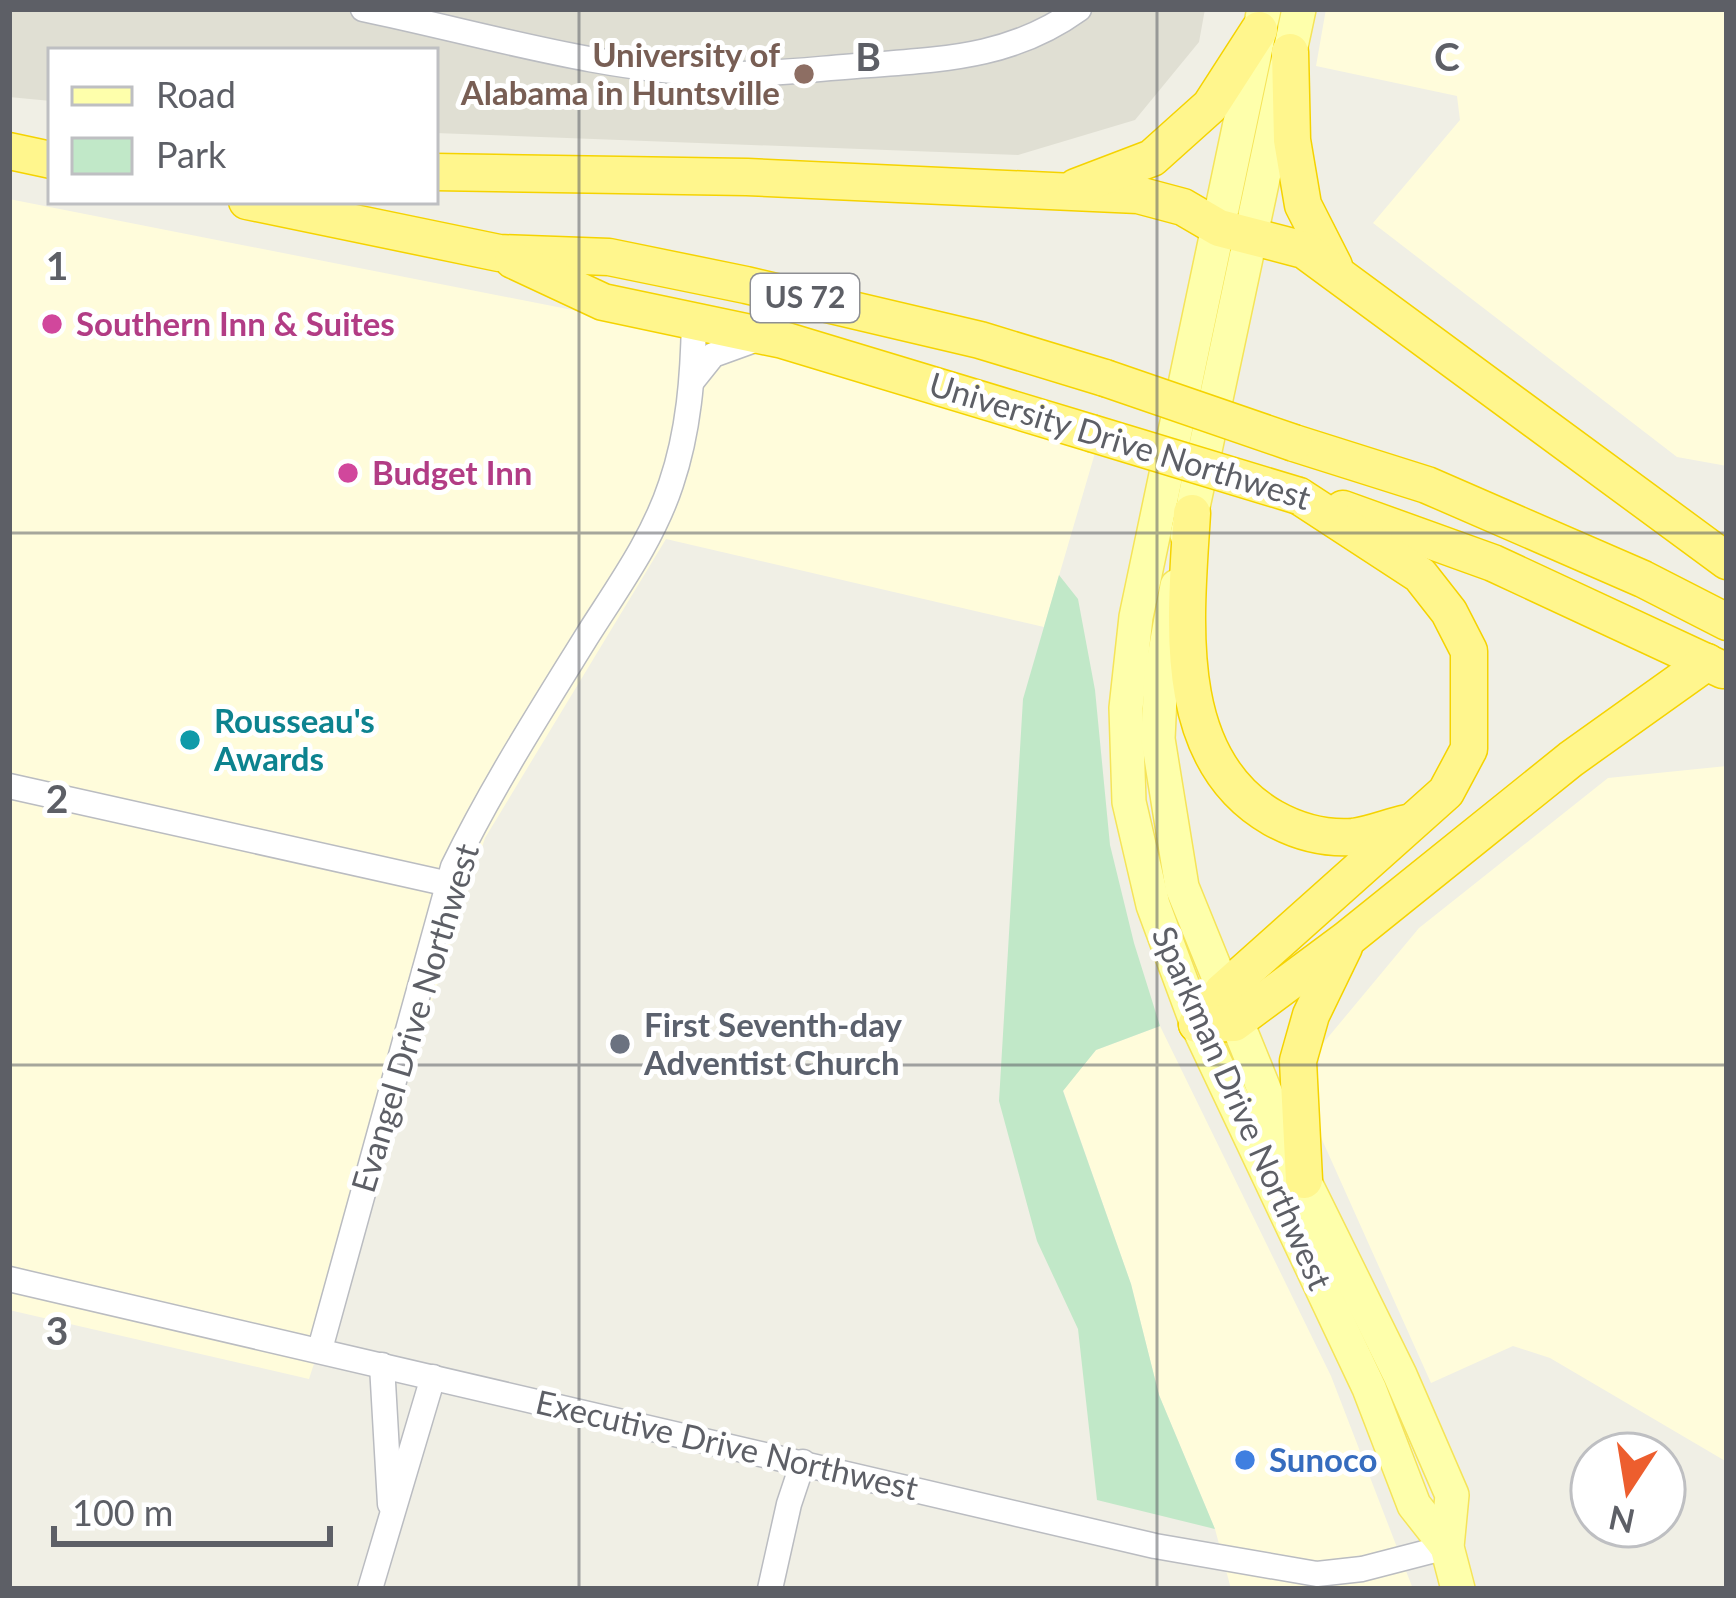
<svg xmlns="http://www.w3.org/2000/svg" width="1736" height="1598" font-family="Lato,sans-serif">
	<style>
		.commercial { fill: #fffcdb }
		.education { fill: #e0dfd3 }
		.green { fill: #c1e8c8 }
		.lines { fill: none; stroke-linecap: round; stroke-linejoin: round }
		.minor-casing { stroke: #babcc1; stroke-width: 27 }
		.major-casing { stroke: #f5e459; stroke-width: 36 }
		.highway-casing { stroke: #f5d300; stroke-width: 39 }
		.minor { stroke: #fff; stroke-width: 24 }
		.major { stroke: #feffab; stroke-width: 33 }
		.highway { stroke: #fff68d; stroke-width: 36 }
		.highway-bridge-casing { stroke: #f5d300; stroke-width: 39; stroke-linecap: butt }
		.highway-bridge { stroke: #fff68d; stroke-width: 36 }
		.grid { fill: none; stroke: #5d5f66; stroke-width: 3; stroke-opacity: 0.55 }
		.education-dot { fill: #8d6e63; stroke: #fff; stroke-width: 4.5 }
		.hotel-dot { fill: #d1479c; stroke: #fff; stroke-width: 4.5 }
		.culture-dot { fill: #0f9aa8; stroke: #fff; stroke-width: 4.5 }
		.worship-dot { fill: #6b7280; stroke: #fff; stroke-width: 4.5 }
		.shop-dot { fill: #3f7fe0; stroke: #fff; stroke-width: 4.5 }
		.labels { text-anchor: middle; stroke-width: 10; stroke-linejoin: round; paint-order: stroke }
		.shield { fill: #fff; stroke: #8e8f94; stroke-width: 3 }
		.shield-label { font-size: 30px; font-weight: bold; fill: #5d5f66 }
		.education-label { font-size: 33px; font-weight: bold; fill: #785e54; stroke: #fff; text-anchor: end }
		.hotel-label { font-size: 33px; font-weight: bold; fill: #b23c85; stroke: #fff; text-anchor: start }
		.street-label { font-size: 33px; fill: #5d5f66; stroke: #fff }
		.culture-label { font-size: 33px; font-weight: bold; fill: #0d838f; stroke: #fff; text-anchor: start }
		.worship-label { font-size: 33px; font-weight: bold; fill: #5b616d; stroke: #fff; text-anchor: start }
		.shop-label { font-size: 33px; font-weight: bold; fill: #366cbe; stroke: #fff; text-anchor: start }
		.grid-label { font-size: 39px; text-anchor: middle; font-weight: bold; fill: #5d5f66; stroke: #fff; stroke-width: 10; stroke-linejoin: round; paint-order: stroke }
	</style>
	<rect width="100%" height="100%" fill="#f0efe5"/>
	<!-- commercial -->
	<g class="commercial">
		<polygon points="1326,9 1727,9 1727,466 1677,457 1373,223 1460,120 1457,96 1316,66"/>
		<polygon points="9,199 735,342 1095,453 1044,627 666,539 485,838 309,1379 9,1310"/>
		<polygon points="1727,766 1727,1462 1550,1358 1513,1346 1431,1383 1315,1124 1320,1047 1419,928 1608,778"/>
		<polygon points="1160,1026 1331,1376 1413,1589 1231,1589 1215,1529 1159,1395 1131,1284 1063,1090 1096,1050"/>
	</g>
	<!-- education -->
	<polygon class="education" points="9,9 1205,9 1199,42 1135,120 1018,155 435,133 435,51 51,51 51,101 9,97"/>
	<!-- green -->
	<polygon class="green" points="1059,575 1078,599 1095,690 1110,845 1134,943 1160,1026 1096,1050 1063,1091 1131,1284 1159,1395 1215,1529 1097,1500 1078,1329 1037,1241 999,1101 1023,699"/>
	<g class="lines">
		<!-- minor casing -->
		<g class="minor-casing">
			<g id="minor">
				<path d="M363,9c116,24 242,63 361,65 48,1 98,-6 146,-9 78,-6 144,-9 209,-56"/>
				<polyline points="693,380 713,355 760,338"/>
				<polyline points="9,786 449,884"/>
				<polyline points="9,1279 1155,1546 1317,1574 1362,1569 1447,1547"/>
				<path d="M320,1349l133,-482c39,-80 87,-155 134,-231 31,-49 66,-97 84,-152 18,-53 22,-108 23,-164"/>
				<polyline points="382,1365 390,1504"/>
				<polyline points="370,1589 433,1377"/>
				<polyline points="770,1589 789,1504 803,1462"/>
			</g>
		</g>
		<!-- major casing -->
		<g class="major-casing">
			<g id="major">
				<polyline points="1264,9 1136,617 1126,708 1129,802 1153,905 1197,1024 1369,1388 1414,1505 1447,1547"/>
				<polyline points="1187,535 1299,9"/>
				<polyline points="1177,586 1161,674 1158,739 1182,887 1288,1148 1400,1375 1452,1495 1447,1547 1458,1589"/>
			</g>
		</g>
		<!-- highway casing -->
		<g class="highway-casing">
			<g id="highway">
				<polyline points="1290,52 1292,140 1303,205 1334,266"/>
				<polyline points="9,151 51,160"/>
				<polyline points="435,172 747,177 1138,195 1183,207 1219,228 1304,250 1727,561"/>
				<polyline points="1076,187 1152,158 1210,106 1259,30"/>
				<polyline points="247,201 499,253 609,257 746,285 980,340 1105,378"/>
				<polyline points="513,260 603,302 783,340 1091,433"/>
				<polyline points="1294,443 1427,485 1643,579 1727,622"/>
				<polyline points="1343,509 1493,563 1723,670"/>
				<path d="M1192,513c-6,103 -24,245 81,305 25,14 50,21 80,19 17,-2 36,-10 54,-14"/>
				<polyline points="1197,1024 1222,992 1446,792 1469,749 1469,651 1449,612 1420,575 1299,496"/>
				<polyline points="1197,1024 1234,1023 1346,940 1571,759 1707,662"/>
				<polyline points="1304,1180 1298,1061 1311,1015 1344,947"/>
			</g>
		</g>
		<!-- minor -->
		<use href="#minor" class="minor"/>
		<!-- major -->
		<use href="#major" class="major"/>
		<!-- highway -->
		<use href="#highway" class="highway"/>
		<!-- highway-bridge casing -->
		<g class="highway-bridge-casing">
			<g id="highway-bridge">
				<polyline points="1105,378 1294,443"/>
				<polyline points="1091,433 1299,496"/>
			</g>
		</g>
		<!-- highway-bridge -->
		<use href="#highway-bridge" class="highway-bridge"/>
	</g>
	<!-- grid -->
	<path class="grid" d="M579,9v1580M1157,9v1580M9,533h1718M9,1065h1718"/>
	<!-- markers -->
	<circle class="education-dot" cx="804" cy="74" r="12"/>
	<g class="hotel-dot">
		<circle cx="52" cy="324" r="12"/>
		<circle cx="348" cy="473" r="12"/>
	</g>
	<circle class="culture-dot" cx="190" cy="740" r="12"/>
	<circle class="worship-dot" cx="620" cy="1044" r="12"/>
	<circle class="shop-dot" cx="1245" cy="1460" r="12"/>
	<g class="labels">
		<!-- shield labels -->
		<rect class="shield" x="751" y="274" width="108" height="48" rx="9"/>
		<g class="shield-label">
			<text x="805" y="308">US 72</text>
		</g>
		<!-- education labels -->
		<g class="education-label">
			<text x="780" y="67">University of<tspan x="780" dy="38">Alabama in Huntsville</tspan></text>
		</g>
		<!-- hotel labels -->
		<g class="hotel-label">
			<text x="76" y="336">Southern Inn &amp; Suites</text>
			<text x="372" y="485">Budget Inn</text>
		</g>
		<!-- street labels -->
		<g class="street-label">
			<text transform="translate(1120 441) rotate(17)" y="12">University Drive Northwest</text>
			<text transform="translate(415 1018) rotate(-73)" y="12">Evangel Drive Northwest</text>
			<text transform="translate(1242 1108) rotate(66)" y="12">Sparkman Drive Northwest</text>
			<text transform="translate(727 1445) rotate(13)" y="12">Executive Drive Northwest</text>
		</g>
		<!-- culture labels -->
		<g class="culture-label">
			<text x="214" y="733">Rousseau's<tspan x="214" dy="38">Awards</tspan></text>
		</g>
		<!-- worship labels -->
		<g class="worship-label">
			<text x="644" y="1037">First Seventh-day<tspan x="644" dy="38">Adventist Church</tspan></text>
		</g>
		<!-- shop labels -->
		<g class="shop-label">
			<text x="1269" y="1472">Sunoco</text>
		</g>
	</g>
	<g class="grid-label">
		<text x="868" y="71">B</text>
		<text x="1447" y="71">C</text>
		<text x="57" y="280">1</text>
		<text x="57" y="813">2</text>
		<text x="57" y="1345">3</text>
	</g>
	<!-- border -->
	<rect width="1736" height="1598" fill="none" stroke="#5d5f66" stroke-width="24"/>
	<!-- legend -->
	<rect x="48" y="48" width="390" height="156" fill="#ffffff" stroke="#bebfc2" stroke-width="3"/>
	<rect x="72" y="87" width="60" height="18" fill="#feffab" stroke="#bebfc2" stroke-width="3"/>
	<text x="156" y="108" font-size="36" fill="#5d5f66">Road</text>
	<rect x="72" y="138" width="60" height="36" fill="#c1e8c8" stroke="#bebfc2" stroke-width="3"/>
	<text x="156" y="168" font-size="36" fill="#5d5f66">Park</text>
	<!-- north arrow -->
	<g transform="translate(1628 1490) rotate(192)"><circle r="57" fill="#ffffff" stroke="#bebfc2" stroke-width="3"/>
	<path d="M0-9L21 45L0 30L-21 45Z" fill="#ed5e2e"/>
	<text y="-18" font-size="33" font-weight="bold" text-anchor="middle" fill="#5d5f66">N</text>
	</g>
	<!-- scale -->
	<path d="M54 1526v18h276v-18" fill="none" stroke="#5d5f66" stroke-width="6"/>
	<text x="72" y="1526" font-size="36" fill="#5d5f66" stroke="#ffffff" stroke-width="9" paint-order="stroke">100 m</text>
</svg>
